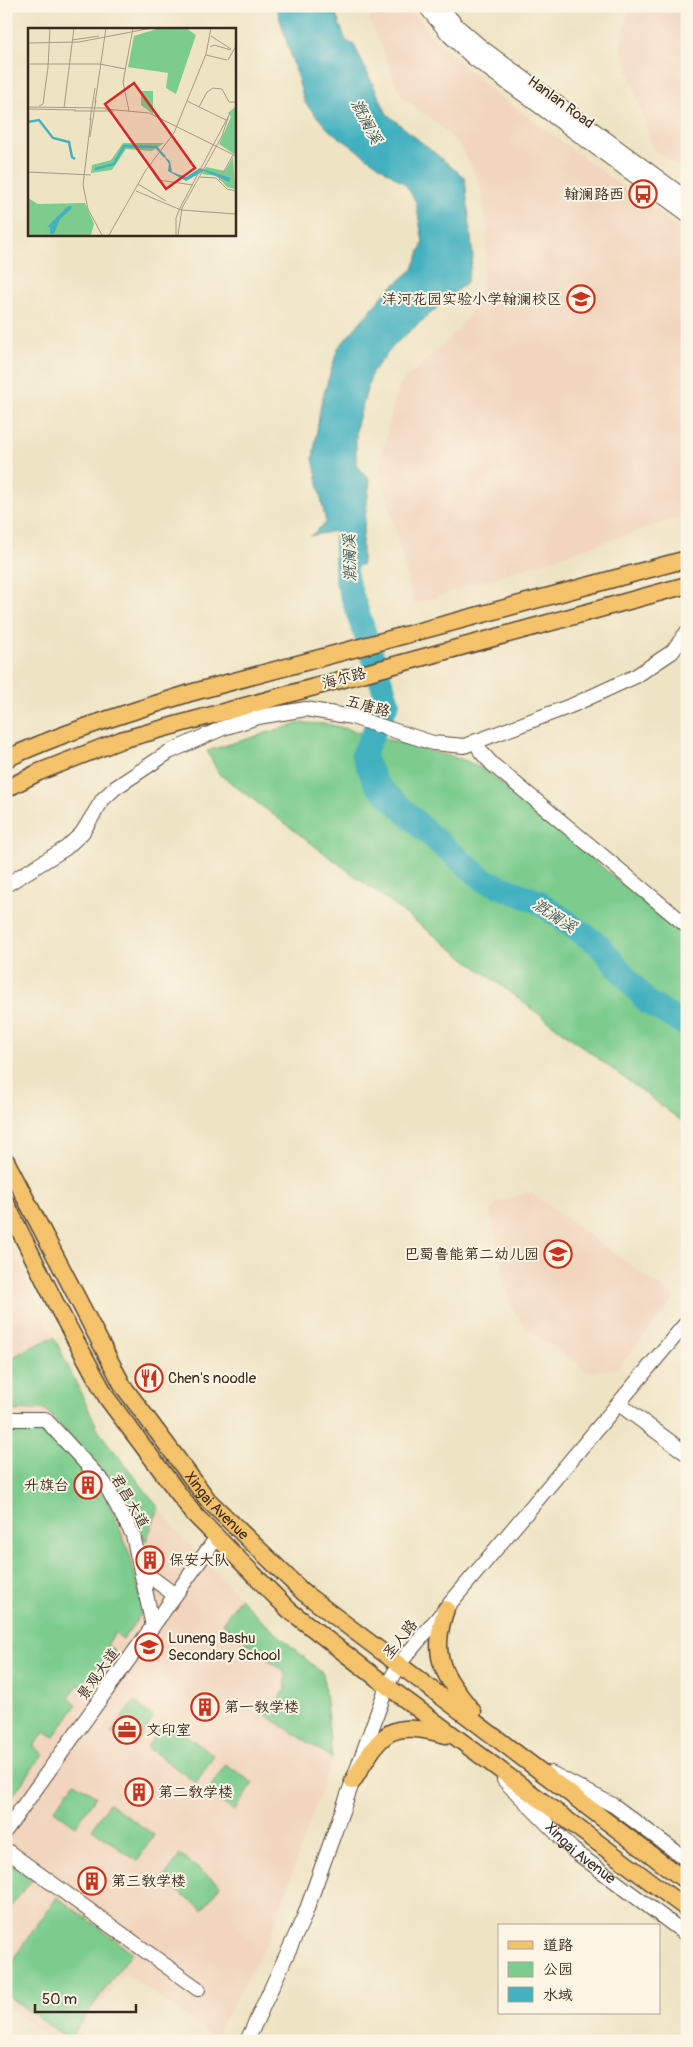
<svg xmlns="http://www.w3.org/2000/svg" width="693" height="2047" font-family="Pangolin,'LXGW WenKai TC',sans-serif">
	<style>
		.built { fill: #f1d5bd }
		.green { fill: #7bcc8d; stroke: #5b7b56; fill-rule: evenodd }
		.water { fill: #43b1bf; stroke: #3f6e6e }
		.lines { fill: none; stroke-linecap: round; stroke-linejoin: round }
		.river { stroke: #43b1bf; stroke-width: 24 }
		.minor-casing { stroke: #564637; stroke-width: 16 }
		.major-casing { stroke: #564637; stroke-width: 19 }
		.minor { stroke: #fff; stroke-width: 14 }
		.major { stroke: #f4c26a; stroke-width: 16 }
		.labels { text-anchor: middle; stroke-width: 4; stroke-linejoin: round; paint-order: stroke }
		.street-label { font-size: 15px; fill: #3b2a1e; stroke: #fcf5e5 }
		.poi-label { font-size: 15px; fill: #3b2a1e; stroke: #fcf5e5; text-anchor: start }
		.water-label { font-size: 16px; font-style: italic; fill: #3e5956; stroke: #fcf5e5 }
		.inset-river { fill: none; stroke: #43b1bf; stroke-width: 2.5 }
		.inset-road { fill: none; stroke: #a69a82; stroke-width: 1 }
		.view { fill: #d62828; fill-opacity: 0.15; stroke: #d62828; stroke-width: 2.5 }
		.inset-edge { fill: none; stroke: #3b2a1e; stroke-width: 2.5 }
	</style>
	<rect width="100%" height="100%" fill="#fcf5e5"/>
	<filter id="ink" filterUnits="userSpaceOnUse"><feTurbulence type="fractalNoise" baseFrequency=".02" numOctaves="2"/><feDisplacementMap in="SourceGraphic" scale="10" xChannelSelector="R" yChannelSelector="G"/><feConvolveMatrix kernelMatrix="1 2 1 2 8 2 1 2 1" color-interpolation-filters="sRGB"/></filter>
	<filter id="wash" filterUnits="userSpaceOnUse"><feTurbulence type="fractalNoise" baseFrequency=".0096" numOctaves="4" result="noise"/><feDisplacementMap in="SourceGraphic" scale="20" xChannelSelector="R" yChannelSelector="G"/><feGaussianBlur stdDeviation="1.12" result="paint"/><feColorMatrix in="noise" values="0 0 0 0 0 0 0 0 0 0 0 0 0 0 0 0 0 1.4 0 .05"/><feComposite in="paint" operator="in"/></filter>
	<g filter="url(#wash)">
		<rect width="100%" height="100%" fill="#eee4c4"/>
		<!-- built -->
		<g class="built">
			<polygon points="392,6 410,6 436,43 490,89 687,234 687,515 414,604 380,468 381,455 399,385 457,331 471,311 480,288 485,261 487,225 482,194 472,167 458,144 432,119 402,97 369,18"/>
			<polygon points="629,6 687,6 687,174 653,149 621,46"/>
			<polygon points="531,1192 675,1298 618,1368 588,1372 526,1328 510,1304 490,1211 498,1202"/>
			<polygon points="6,1237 100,1433 182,1537 261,1620 323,1674 332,1758 270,1937 215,2037 125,1973 75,2041 54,2041 6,2006"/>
		</g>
		<!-- green -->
		<g class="green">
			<polygon points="300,723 328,724 464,760 487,771 687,938 687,1125 219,774 207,751"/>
			<polygon points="54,1337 100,1433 159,1508 146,1541 109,1479 45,1409 6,1411 6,1362 25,1350"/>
			<path d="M6,1425l32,1 18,13 46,46 27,67 15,58 -21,29 -8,-6 -8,12 8,7 -28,39 -8,-7 -10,13 8,7 -23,33 -9,-6 -11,15 9,8 -37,51zM84,1476l15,11 -6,9 -15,-12z"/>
			<polygon points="240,1598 261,1620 323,1674 332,1758 266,1715 286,1688 285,1673 222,1623"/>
			<polygon points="134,1701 154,1718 133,1748 111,1733"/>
			<polygon points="165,1721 214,1755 196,1783 147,1747"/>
			<polygon points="226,1764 253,1783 234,1811 207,1792"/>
			<polygon points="75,1782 96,1796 76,1826 54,1810"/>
			<polygon points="109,1803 154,1835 137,1861 92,1829"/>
			<polygon points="180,1855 220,1885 203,1910 162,1880"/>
			<polygon points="6,1858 33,1879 6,1912"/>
			<polygon points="57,1897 132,1952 69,2039 6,1995 6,1969"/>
		</g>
		<!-- water -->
		<polygon class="water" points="276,6 333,6 346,41 354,45 387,114 465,178 473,257 467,282 396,343 372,372 356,428 356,464 370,480 362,543 362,565 338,567 335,531 310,536 326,523 313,458 321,403 338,348 387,291 413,269 423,243 416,202 406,185 329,130 305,103"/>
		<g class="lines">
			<!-- river -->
			<polyline class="river" points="346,535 346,578 388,702 363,755 376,784 431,836 484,880 539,902 599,945 648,1003 687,1026"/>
		</g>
	</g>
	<g filter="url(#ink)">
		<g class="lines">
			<!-- minor casing -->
			<g class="minor-casing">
				<g id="minor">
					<polyline points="425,6 449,35 472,57 687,214"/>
					<polyline points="440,6 456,25 480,46 687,199"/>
					<polyline points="476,741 481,752 492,764 687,926"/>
					<polyline points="6,885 66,848 82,833 103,799 115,788 169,752 223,728 258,717 306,709 352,717 433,743 464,746 573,705 636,676 672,652 687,632"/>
					<polyline points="619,1404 687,1454"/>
					<polyline points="6,1419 45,1419 105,1484 133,1535 153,1626"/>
					<polyline points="141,1570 175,1595"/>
					<polyline points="551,1773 613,1805 687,1860"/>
					<path id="s1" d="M504,1780l69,70 114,85"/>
					<polyline points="6,1830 217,1537"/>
					<polyline points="6,1850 198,1989"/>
					<polyline points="247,2041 304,1917 387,1686 399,1664 687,1322"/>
				</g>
			</g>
			<!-- major casing -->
			<g class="major-casing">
				<g id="major">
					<path d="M6,759c59,-28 122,-46 184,-66l497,-134"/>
					<polyline points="6,789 39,772 121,740 687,585"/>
					<path id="s2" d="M6,1161l117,225 85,114 96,93 383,289"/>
					<polyline points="6,1203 57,1306 107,1398 193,1513 289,1610 387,1686 687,1909"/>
					<path d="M446,1609c-17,49 -2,66 27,103"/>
					<path d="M353,1781c29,-48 34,-62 93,-46"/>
				</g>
			</g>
			<!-- minor -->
			<use href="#minor" class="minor"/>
			<!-- major -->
			<use href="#major" class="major"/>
		</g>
	</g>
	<!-- icons -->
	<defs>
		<g id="bus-ring" transform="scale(1.4375)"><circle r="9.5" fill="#fcf5e5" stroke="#c8321e" stroke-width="1.5"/><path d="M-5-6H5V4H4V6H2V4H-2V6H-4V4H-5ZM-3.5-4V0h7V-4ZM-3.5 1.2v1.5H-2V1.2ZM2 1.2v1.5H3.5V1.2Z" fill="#c8321e"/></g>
		<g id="school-ring" transform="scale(1.4375)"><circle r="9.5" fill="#fcf5e5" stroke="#c8321e" stroke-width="1.5"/><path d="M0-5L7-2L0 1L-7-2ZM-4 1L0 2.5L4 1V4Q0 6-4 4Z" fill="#c8321e"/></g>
		<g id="restaurant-ring" transform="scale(1.4375)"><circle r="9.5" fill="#fcf5e5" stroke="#c8321e" stroke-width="1.5"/><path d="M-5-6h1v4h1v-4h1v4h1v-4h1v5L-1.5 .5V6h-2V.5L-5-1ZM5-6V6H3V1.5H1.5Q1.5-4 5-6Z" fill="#c8321e"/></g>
		<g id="building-ring" transform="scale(1.4375)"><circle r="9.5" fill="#fcf5e5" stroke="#c8321e" stroke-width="1.5"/><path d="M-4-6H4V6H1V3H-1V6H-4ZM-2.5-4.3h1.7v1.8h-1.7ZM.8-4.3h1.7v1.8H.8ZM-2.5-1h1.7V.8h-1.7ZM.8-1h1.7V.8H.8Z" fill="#c8321e"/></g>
		<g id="office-ring" transform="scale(1.4375)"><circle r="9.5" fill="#fcf5e5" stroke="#c8321e" stroke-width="1.5"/><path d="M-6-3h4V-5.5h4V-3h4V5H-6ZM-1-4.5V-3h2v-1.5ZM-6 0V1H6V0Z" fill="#c8321e"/></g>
	</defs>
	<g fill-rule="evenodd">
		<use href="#bus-ring" x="643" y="194"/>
		<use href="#school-ring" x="581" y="299"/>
		<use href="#school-ring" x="558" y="1254"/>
		<use href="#restaurant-ring" x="149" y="1378"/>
		<use href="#building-ring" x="88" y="1485"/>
		<use href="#building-ring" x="150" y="1560"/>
		<use href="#school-ring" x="149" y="1647"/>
		<use href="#building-ring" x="205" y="1707"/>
		<use href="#office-ring" x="127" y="1730"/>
		<use href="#building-ring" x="139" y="1792"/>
		<use href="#building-ring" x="92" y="1881"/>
	</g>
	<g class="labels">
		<!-- street labels -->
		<g class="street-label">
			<text transform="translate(561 102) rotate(36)" y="5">Hanlan Road</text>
			<text transform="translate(344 678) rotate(-15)" y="5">海尔路</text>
			<text transform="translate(368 706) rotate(15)" y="5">五唐路</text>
			<text transform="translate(130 1501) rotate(60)" y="5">君昌大道</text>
			<text dy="5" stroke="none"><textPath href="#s2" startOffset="406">Xingai Avenue</textPath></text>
			<text transform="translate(400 1639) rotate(-51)" y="5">圣人路</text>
			<text transform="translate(98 1674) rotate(-54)" y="5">景观大道</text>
			<text dy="5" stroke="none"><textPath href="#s1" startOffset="106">Xingai Avenue</textPath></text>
		</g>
		<!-- poi labels -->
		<g class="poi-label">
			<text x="624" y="199" text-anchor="end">翰澜路西</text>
			<text x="562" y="304" text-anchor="end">洋河花园实验小学翰澜校区</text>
			<text x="539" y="1259" text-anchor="end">巴蜀鲁能第二幼儿园</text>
			<text x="168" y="1383">Chen's noodle</text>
			<text x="69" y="1490" text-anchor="end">升旗台</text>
			<text x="169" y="1565">保安大队</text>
			<text x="168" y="1643">Luneng Bashu<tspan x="168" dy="17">Secondary School</tspan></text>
			<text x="224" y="1712">第一教学楼</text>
			<text x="146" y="1735">文印室</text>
			<text x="158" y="1797">第二教学楼</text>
			<text x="111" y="1886">第三教学楼</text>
		</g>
		<!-- water labels -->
		<g class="water-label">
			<text transform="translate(367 121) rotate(62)" y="6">溉澜溪</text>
			<text transform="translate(349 558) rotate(-92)" y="6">溉澜溪</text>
			<text transform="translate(555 915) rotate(33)" y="6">溉澜溪</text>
		</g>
	</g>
	<!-- overview -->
	<g transform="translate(28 28)">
		<rect width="208" height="208" fill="#eee4c4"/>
		<path d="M132,0h26l10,7 -20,59 -10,-6 2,-15 -40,-6 6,-31zM113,63h12v23l-12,-9zM207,79v46l-1,1 -15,-10 12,-27 -3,-4zM95,115h41l-12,8 -26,-2 -14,21 -21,3 1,-8 19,-5zM205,129l2,32 -8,-2 -10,-11 -15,-2 4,-7 19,4zM0,170l10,6 47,-1 9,21 -3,11h-63z" fill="#7bcc8d"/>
		<path d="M135,127l7,6 2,11 14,5 14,-9 31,10 -2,4 -25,-11 -18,10 -18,-10 1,-7zM40,178h4l-2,4 -10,9 -6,15h-4v-7h-3z" fill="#43b1bf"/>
		<path class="inset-river" d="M0,94l11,-2 14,18 16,4 3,15 3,2M67,141l19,-5 10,-18 32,1 9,10"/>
		<path class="inset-road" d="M183,8l20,13M44,12l27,-4M0,15l51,-1 73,-14M182,19l4,-2 17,5M178,27l21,5M200,32l8,-14M0,36h72l25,5M159,73l39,19M67,75l11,-75M11,78l4,-2 5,-37 2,-39M0,79l78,1M171,79l8,-15 6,-4 9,1 7,13h7M36,80l10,-80M0,81l48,1M77,81l44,4 87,43M46,83h40M101,83l-6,-29 10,-54M63,90l-8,67 5,24 14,26M62,92l5,-32M62,109l6,-37M122,140l8,12 35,5M0,144l63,3M172,149l16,1 11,11 9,2M191,152l14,-25M110,156l28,17M108,163l45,19 55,4M81,207l37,-65 28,-37 32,-79 5,-26M148,207v-17l4,-10 49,-93 -7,21 -40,72 -4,27"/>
		<path class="view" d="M106,55l61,85 -29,21 -61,-85z"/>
		<rect width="208" height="208" class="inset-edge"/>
	</g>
	<!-- margin -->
	<rect width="693" height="2047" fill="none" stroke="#fcf5e5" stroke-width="25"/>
	<!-- legend -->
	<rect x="498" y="1924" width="162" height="90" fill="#fcf5e5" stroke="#afa495"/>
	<rect x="508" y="1941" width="25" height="8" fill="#f4c26a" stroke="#afa495"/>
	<text x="543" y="1950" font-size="15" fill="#3b2a1e">道路</text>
	<rect x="508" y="1962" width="25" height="15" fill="#7bcc8d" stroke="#afa495"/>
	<text x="543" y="1974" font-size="15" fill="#3b2a1e">公园</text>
	<rect x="508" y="1987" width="25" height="15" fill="#43b1bf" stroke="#afa495"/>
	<text x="543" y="2000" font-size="15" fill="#3b2a1e">水域</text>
	<!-- scale -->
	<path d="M35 2004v8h101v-8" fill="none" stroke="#3b2a1e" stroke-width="2.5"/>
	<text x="42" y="2004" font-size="15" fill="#3b2a1e" stroke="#fcf5e5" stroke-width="4" paint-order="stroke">50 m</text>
</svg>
